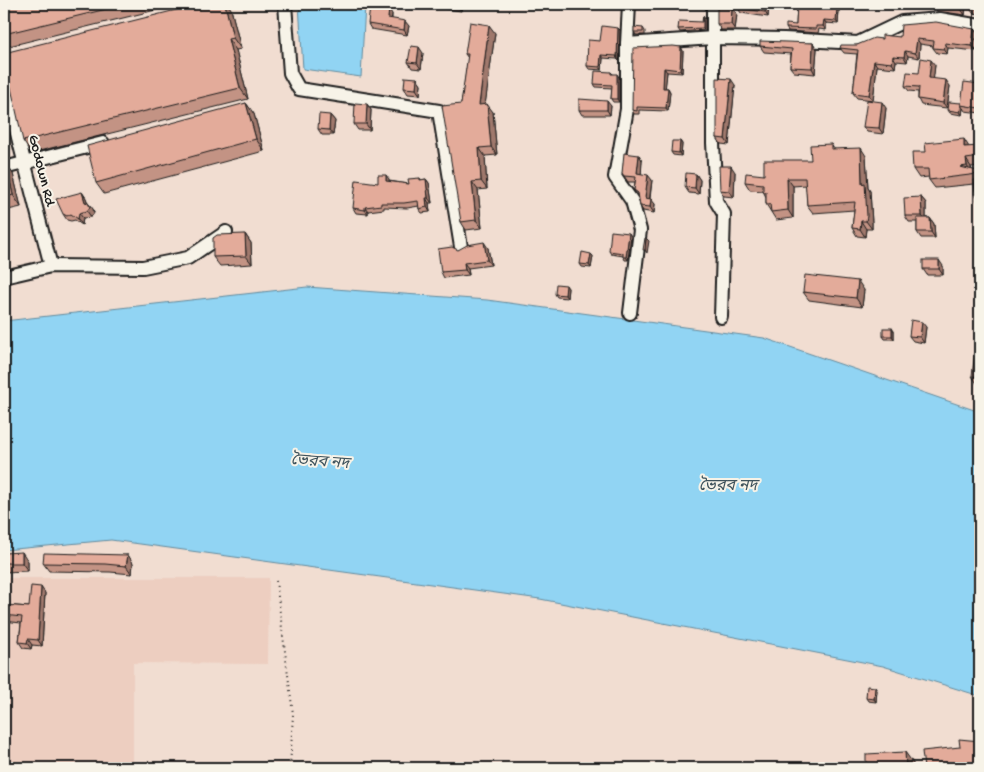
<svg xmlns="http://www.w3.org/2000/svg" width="984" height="772" font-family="'Gochi Hand','Noto Sans Bengali',sans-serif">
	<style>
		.built { fill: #edcec0 }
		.water { fill: #91d4f3; stroke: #628a9d }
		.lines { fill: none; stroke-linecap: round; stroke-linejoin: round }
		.minor-casing { stroke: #1c1c1c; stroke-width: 16 }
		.path { stroke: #1c1c1c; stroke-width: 2; stroke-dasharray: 1 4; stroke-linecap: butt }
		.minor { stroke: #f7f3e8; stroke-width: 12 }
		.wall { fill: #c39384; stroke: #1c1c1c }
		.shaded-wall { fill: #9f786c; stroke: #1c1c1c }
		.building { fill: #e3ab9a; stroke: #1c1c1c }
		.labels { text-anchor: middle; stroke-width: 4; stroke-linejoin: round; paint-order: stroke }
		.street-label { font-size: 15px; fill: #1c1c1c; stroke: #f7f3e8 }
		.water-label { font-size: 16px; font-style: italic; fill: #3f535c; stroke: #f7f3e8 }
	</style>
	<rect width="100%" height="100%" fill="#f1ddd1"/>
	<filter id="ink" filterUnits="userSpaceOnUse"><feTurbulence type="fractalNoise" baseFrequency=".02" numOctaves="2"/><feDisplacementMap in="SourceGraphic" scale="10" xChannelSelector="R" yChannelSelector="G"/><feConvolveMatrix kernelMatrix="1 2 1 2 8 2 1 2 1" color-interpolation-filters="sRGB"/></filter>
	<g filter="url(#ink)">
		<!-- built -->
		<polygon class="built" points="4,578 269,578 268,664 133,663 133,768 4,768"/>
		<!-- water -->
		<g class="water">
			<polygon points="299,4 365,4 361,77 303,69"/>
			<polygon points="307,287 487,300 764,338 980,412 980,696 883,666 540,599 111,540 4,550 4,321"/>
		</g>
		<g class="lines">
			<!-- minor casing -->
			<g class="minor-casing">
				<g id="minor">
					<polyline points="285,4 290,73 299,89 439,111 461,247"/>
					<polyline points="629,4 627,44 627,109 615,177 632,201 640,230 630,313"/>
					<polyline points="713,4 713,143 716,201 724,214 721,317"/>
					<polyline points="627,44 713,38 784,39 858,43 902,22 940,19 980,26"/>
					<polyline points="4,83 51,266"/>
					<polyline points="4,168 103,143"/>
					<polyline points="4,277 51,266 143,267 188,258 226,232"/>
				</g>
			</g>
			<!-- path -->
			<polyline class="path" points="276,581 293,714 290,768"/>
			<!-- minor -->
			<use href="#minor" class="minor"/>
		</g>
		<!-- wall -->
		<g class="wall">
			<polygon points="4,4 180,4 5,47 4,46"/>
			<polygon points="425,4 462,4 461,11 427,6"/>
			<polygon points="738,4 769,4 768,17 741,13 738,8"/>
			<polygon points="797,4 822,4 822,7 837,8 839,11 838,24 826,23 826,30 819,29 818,33 788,31 786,28 796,25"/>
			<polygon points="846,4 861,4 861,8 848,6"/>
			<polygon points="980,4 980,14 973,13 969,7"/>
			<polygon points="933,5 966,5 965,15 937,11"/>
			<polygon points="732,8 737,14 735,30 721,30 717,24"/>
			<polygon points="231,9 241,49 236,50 248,99 31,153 23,141"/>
			<polygon points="392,14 392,19 409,26 407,35 371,29 368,24"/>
			<polygon points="705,19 705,30 680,32 678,29 702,22"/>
			<polygon points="618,28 620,30 619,61 617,59 603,58 602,70 589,69 587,66 600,41"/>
			<polygon points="643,28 645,31 645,35 636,35 634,32"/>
			<polygon points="974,29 978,34 977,40 980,40 980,54 978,53 976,50 976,51 948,48 947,54 937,53 933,48 933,46 920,44 919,58 908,56 907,62 896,61 895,68 877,66 873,100 857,98 853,93 857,54 844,53 840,48 857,45 882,39"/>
			<polygon points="495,33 485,104 493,112 497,155 485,156 487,189 478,190 482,228 466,230 461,222 461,104 468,58 465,54"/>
			<polygon points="813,43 817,49 815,74 794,72 790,67 791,54 764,52 760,46"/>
			<polygon points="681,47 683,51 682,73 667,72 665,88 668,88 670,92 668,111 639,110 639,114 634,114 632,110"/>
			<polygon points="423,53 421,69 412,68 408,62"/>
			<polygon points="935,65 933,79 950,86 947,108 921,105 918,99 918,92 909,91 905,86 919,73"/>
			<polygon points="611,72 613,74 619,77 619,102 613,102 611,99 612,88 596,87 594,84"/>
			<polygon points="417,78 421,84 420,95 408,94 404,88"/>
			<polygon points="980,84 980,113 965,111 963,108 962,115 950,113 948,110 961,103"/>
			<polygon points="735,85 729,145 721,144 717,138"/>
			<polygon points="246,103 254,114 264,151 104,194 96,183"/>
			<polygon points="367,104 371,110 370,130 358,130 354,124"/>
			<polygon points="611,106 610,115 582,115 579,110"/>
			<polygon points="886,108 883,134 867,132 863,127"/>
			<polygon points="330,115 335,121 333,135 322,135 318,129"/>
			<polygon points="4,139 9,158 4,160"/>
			<polygon points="680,141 682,144 681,156 673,155 671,152"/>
			<polygon points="831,144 834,149 866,156 868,188 870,191 872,223 872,229 866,229 865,237 857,236 852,228 854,210 813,213 807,205 806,185 793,186 793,218 776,220 766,204 766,197 763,191 750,190 745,182 764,175 811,160"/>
			<polygon points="980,146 980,166 971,167 972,170 978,171 980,174 980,206 977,201 974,184 935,188 929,180 929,177 919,178 913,169 926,152"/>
			<polygon points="639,155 642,160 641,174 652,180 650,199 655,204 654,213 643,211 640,206 638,195 634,190 635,182 628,182 622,173"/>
			<polygon points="4,163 13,174 21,207 4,211"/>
			<polygon points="735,172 734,197 724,196 720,190"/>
			<polygon points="696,174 700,180 699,194 689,193 685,187"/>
			<polygon points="420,178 421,180 426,179 429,183 432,203 429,203 430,212 422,213 419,209 419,206 407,208 384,207 384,209 368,211 368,214 356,213 353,208 378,183 389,179 389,181 409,184"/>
			<polygon points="82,192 86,198 88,203 93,209 94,213 91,217 83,218 82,225 75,220 71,221 67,220 63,214"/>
			<polygon points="921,197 926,203 926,218 930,218 934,224 935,238 921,238 917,232 917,222 909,222 905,216"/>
			<polygon points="245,234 251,243 252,264 220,266 213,257"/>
			<polygon points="631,236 628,260 625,260 623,256 611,254 609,251"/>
			<polygon points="488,248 491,265 468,268 469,275 444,278 441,272 458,250"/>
			<polygon points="591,254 593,256 591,268 582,267 580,264"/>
			<polygon points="943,266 943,275 927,275 923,269"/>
			<polygon points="568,288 567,298 557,297 555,294"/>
			<polygon points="864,290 862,307 809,300 803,292"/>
			<polygon points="926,327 924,343 913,341 909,336"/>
			<polygon points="894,331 894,339 885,339 883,336"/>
			<polygon points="980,353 980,385 978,385 972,376"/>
			<polygon points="4,553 28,561 28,571 4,572"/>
			<polygon points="128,555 133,563 132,574 110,572 49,571 43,563"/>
			<polygon points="45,593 42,646 32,645 31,649 23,648 19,642 21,623 4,621 4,605 29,607"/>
			<polygon points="877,690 876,702 868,701 866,698"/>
		</g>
		<!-- shaded-wall -->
		<g class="shaded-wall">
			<polygon points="225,4 228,4 231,9 241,49 233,38"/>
			<polygon points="456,4 462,4 461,11"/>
			<polygon points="766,4 769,4 768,17 765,12"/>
			<polygon points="858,4 861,4 861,8"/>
			<polygon points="961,4 965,4 966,5 965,15 961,9"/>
			<polygon points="732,8 737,14 735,30 731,24"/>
			<polygon points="837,8 839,11 838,24 836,21"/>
			<polygon points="389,9 392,14 391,24 388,18"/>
			<polygon points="703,16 705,19 705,30 703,28"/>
			<polygon points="824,20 826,23 826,30 823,26"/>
			<polygon points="405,21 409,26 407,35 404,30"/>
			<polygon points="489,25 495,33 484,113 479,105"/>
			<polygon points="618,28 620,30 619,61 617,58"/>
			<polygon points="974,29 978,34 976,48 974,48 976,51 972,46"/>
			<polygon points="228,39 236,50 248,99 240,88"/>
			<polygon points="917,39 920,44 919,58 915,53"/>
			<polygon points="813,43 817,49 815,74 812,68"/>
			<polygon points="945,43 948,48 947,54 944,49"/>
			<polygon points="419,47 423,53 421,69 417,63"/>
			<polygon points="681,47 683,51 682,73 680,70"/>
			<polygon points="905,51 908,56 907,62 904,57"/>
			<polygon points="601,55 603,58 602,70 600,67"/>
			<polygon points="893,56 896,61 895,68 892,63"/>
			<polygon points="931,60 935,65 933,84 929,78"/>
			<polygon points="874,61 877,66 873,100 869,95"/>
			<polygon points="664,68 667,72 665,91 663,88"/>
			<polygon points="617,74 619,77 619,102 617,99"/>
			<polygon points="417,78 421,84 420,95 416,89"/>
			<polygon points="731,79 735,85 729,145 725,139"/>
			<polygon points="946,80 950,86 947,108 943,103"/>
			<polygon points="668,88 670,92 668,111 666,108"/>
			<polygon points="607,101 611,106 610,115 607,110"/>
			<polygon points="882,102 886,108 883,134 879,128"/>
			<polygon points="246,103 254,114 264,151 256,139"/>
			<polygon points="961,103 961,105 963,108 962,115 960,112"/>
			<polygon points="367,104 371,110 370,130 366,124"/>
			<polygon points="487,104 493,112 497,155 491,147"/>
			<polygon points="330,115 335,121 333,135 329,130"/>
			<polygon points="4,139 9,158 4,151"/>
			<polygon points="964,139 969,147 964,147"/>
			<polygon points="680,141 682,144 681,156 679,153"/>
			<polygon points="479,148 485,156 487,189 481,181"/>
			<polygon points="861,148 866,156 868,188 870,191 872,223 872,229 866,221 862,184"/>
			<polygon points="639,155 642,160 641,179 637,173"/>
			<polygon points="966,159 971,167 972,175 967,166"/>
			<polygon points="6,163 13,174 21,207 13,195"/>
			<polygon points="731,166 735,172 734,197 729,191"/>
			<polygon points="696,174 700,180 699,194 695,188"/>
			<polygon points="386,175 389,179 389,185 386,181"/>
			<polygon points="648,175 652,180 649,203 645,198"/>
			<polygon points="787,178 793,186 793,218 788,210"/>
			<polygon points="426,179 429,183 432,203 428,198"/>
			<polygon points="472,182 478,190 482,228 476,220"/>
			<polygon points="82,192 86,198 89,208 85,202"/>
			<polygon points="921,197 926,203 926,221 922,216"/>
			<polygon points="426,198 429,203 430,212 427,207"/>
			<polygon points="651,199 655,204 654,213 650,207"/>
			<polygon points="88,203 93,209 94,213 91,217 87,211"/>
			<polygon points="365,207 368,211 368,214 365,210"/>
			<polygon points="79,213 83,218 82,225 78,219"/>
			<polygon points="930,218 934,224 935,238 931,232"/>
			<polygon points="861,221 866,229 865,237 860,229"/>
			<polygon points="629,233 631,236 628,260 626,257"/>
			<polygon points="245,234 251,243 252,264 246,256"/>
			<polygon points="646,238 649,241 647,253 645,250"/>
			<polygon points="484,242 488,248 491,265 487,260"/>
			<polygon points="591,254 593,256 591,268 589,265"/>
			<polygon points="939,260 943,266 943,275 939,269"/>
			<polygon points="464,263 468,268 469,275 465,270"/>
			<polygon points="858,281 864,290 862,307 856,298"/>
			<polygon points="566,285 568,288 567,298 565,295"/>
			<polygon points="922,322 926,327 924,343 920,337"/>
			<polygon points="892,328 894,331 894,339 892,336"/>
			<polygon points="22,552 28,561 28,571 22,563"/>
			<polygon points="128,555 133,563 132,574 126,566"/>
			<polygon points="41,587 45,593 42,646 38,640"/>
			<polygon points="28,639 32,645 31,649 27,643"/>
			<polygon points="875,687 877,690 876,702 874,699"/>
			<polygon points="905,752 913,763 913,768 906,768"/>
		</g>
		<!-- building -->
		<g class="building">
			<polygon points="4,4 127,4 4,34"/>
			<polygon points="200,4 225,4 233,38 228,39 240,88 23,141 4,57 4,53"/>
			<polygon points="738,4 766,4 765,12 738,8"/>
			<polygon points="797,4 820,4 820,6 837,8 836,21 824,20 823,26 816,26 816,29 786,28 786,24 796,25"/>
			<polygon points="933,4 961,4 961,9 933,5"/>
			<polygon points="969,4 980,4 980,9 969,7"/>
			<polygon points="370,7 389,9 388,18 405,21 404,30 368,24"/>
			<polygon points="717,7 732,8 731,24 717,24"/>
			<polygon points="703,16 703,28 678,29 679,21 702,22"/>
			<polygon points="470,22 489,25 479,105 487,104 491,147 479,148 481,181 472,182 476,220 461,222 442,106 461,104 468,54 465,54"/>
			<polygon points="936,22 974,29 972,46 945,43 944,49 933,48 934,41 917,39 915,53 905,51 904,57 893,56 892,63 874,61 869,95 853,93 858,50 840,48 841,45 857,45 874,38 882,39 882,35 900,37 901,25"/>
			<polygon points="602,26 618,28 617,58 617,56 601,55 600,67 587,66 588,40 600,41"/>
			<polygon points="634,27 643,28 643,32 634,32"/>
			<polygon points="975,39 980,40 980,49 974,48"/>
			<polygon points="760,41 813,43 812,68 790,67 792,49 760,46"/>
			<polygon points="411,46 419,47 417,63 408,62"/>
			<polygon points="673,46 681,47 680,70 664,68 663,88 668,88 666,108 637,107 637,111 632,110 633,48"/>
			<polygon points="921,58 931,60 929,78 946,80 943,103 918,99 919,87 905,86 907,72 919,73"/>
			<polygon points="595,71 611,72 611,74 617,74 617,99 611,99 612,85 594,84"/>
			<polygon points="405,77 417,78 416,89 404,88"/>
			<polygon points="717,78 731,79 725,139 717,138"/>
			<polygon points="964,82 980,84 980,105 979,105 979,108 961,105"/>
			<polygon points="579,99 607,101 607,110 579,110"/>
			<polygon points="867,100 882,102 879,128 863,127"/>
			<polygon points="949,102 961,103 960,112 948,110"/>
			<polygon points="246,103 256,139 96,183 87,146"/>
			<polygon points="355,103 367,104 366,124 354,124"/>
			<polygon points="319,114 330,115 329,130 318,129"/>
			<polygon points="964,139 964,147 980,146 980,157 966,159 967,166 960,167 978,171 978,174 929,180 928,169 913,169 912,152 926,152 925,143"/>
			<polygon points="672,141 680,141 679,153 671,152"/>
			<polygon points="831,144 831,149 861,148 862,184 865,183 867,216 866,221 861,221 860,229 852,228 855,202 807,205 805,178 787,178 788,210 771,212 770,204 766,204 766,192 763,192 763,184 745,182 746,173 764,175 764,160 811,160 810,145"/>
			<polygon points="624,153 639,155 637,173 648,175 645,198 651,199 650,207 640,206 638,193 634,190 636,177 624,176 622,173"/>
			<polygon points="4,163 6,163 13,195 4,198"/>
			<polygon points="719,166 731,166 729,191 720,190"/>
			<polygon points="686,173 696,174 695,188 685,187"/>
			<polygon points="378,175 386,175 386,181 409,184 408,179 420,178 420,180 426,179 428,198 426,198 427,207 419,209 418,201 404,203 381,203 381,205 365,207 365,210 353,208 356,180 378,183"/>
			<polygon points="980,179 980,200 977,201 974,180"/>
			<polygon points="82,192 85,202 88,203 90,207 87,211 79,213 78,219 71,214 67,216 63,214 56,199"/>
			<polygon points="921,197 922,216 905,216 904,198"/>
			<polygon points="917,218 930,218 931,232 917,232"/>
			<polygon points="611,231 629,233 626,257 623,257 623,253 609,251"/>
			<polygon points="245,234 246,256 213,257 213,238 217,235"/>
			<polygon points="645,238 646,238 645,250 643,250"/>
			<polygon points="484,242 487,260 464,263 465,270 441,272 438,249 452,247 458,250 467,245"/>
			<polygon points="582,252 591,254 589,265 580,264"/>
			<rect x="923" y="260" width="16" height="9"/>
			<polygon points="805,275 858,281 856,298 803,292"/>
			<polygon points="556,284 566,285 565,295 555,294"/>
			<polygon points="911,320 922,322 920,337 909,336"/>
			<rect x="883" y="328" width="9" height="8"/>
			<polygon points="975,352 980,353 980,377 972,376"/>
			<polygon points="22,552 22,563 4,563 4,553"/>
			<polygon points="44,553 128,555 126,566 105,564 43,563"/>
			<polygon points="31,586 41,587 38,640 28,639 27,643 19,642 22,617 4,615 4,605 29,607"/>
			<polygon points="867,686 875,687 874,699 866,698"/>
			<polygon points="959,739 980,741 980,768 924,768 922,751 960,747"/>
			<polygon points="905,752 906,768 866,768 866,754"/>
		</g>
	</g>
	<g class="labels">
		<!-- street labels -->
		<g class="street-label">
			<text transform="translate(43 170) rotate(76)" y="5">Godown Rd</text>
		</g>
		<!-- water labels -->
		<g class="water-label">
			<text transform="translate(320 460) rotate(4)" y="6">ভৈরব নদ</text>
			<text x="728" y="490">ভৈরব নদ</text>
		</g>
	</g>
	<!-- margin -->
	<rect width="984" height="772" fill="none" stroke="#f7f3e8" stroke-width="20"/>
	<rect x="10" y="10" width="964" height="752" fill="none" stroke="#1c1c1c" stroke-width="2" filter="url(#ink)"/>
</svg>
